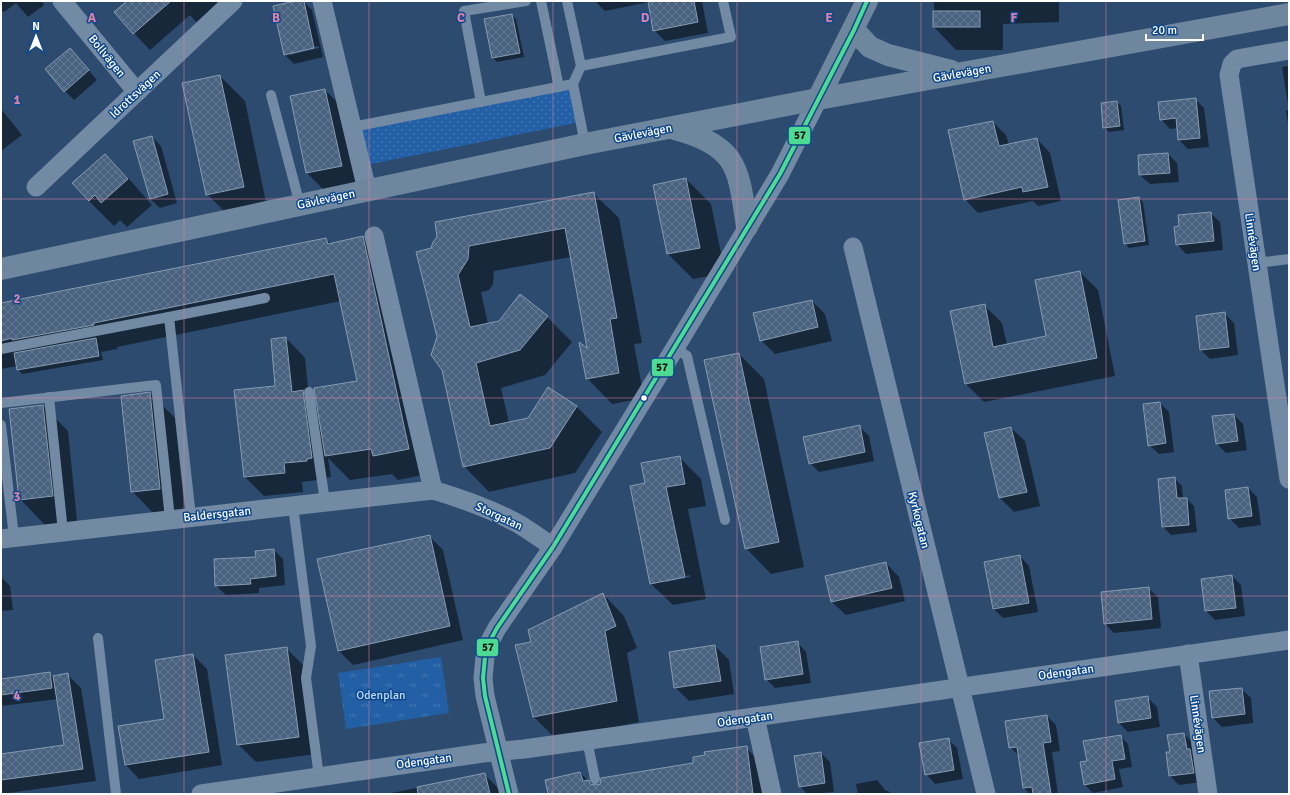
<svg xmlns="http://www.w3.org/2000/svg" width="1290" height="795" font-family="Signika,sans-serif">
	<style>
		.grass { fill: url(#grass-dots) }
		.park { fill: url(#park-tufts) }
		.shadow { fill: #0007; fill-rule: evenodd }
		.building { fill: url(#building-cross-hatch); stroke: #879bb2 }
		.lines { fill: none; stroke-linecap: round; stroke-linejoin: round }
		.service { stroke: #738aa4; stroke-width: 10 }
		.minor { stroke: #738aa4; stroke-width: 19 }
		.secondary { stroke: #6f869f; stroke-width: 22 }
		.bus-1-casing { stroke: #0f488c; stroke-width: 7 }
		.bus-1 { stroke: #4ddb92; stroke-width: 4 }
		.grid { fill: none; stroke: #dd80a5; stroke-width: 1; stroke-opacity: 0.55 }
		.bus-dot { fill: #fff; stroke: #0f488c; stroke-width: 1.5 }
		.labels { text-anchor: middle; stroke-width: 3; stroke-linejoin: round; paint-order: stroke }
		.street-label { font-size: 12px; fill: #fff; stroke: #0f488c }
		.park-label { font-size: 12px; fill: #bcdbfe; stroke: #0f488c }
		.grid-label { font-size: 13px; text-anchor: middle; font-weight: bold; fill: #dd80a5; stroke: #0f488c; stroke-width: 3; stroke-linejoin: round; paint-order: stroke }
		.line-badge { stroke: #0f488c; stroke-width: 1.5 }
		.pale-badge-label { font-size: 11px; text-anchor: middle; font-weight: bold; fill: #111 }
	</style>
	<defs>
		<pattern id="grass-dots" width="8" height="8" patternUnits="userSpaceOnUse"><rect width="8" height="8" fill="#225fa4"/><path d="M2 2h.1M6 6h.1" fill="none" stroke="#4377b2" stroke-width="1.8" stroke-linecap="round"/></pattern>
		<pattern id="park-tufts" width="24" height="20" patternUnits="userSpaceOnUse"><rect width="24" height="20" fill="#225fa4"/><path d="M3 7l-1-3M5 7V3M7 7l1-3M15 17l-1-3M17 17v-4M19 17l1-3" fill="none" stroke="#4377b2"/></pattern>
		<pattern id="building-cross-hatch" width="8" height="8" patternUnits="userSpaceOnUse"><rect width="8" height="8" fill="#496280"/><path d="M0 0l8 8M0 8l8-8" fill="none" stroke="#647a93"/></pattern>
	</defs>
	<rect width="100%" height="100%" fill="#2c4b6f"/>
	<!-- grass -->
	<polygon class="grass" points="573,84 581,122 361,166 352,127"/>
	<!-- park -->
	<polygon class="park" points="441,657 449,713 346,729 338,673"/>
	<!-- shadow -->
	<g class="shadow">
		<polygon points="1,1 42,1 44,5 28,17 16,3 4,12 1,10"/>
		<polygon points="129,1 224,1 198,24 190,15 150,50 134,33"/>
		<path d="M300,1h3l9,9 11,47 -29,7 -9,-9zM319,46v2l-29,7v-2z"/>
		<polygon points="595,1 702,1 708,33 665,41 654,30 649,2 605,11"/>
		<polygon points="934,1 1059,1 1059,22 1003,24 1003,50 956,50 934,27"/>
		<polygon points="512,15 516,19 524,57 497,62 493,58 485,20"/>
		<polygon points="79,59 97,80 74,100 65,91"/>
		<polygon points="1289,66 1289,130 1286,111 1289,110 1282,67"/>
		<polygon points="220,76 245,101 268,212 232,219 207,194"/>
		<polygon points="325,90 350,115 366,191 332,198 307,173 291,97"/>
		<polygon points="1195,99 1204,108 1209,147 1188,149 1179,140 1178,128 1170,129 1161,119"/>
		<polygon points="1117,102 1121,106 1124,130 1109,132 1104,128"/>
		<polygon points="1,109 22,135 1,151"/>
		<polygon points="993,122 1006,135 1009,145 1037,139 1050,153 1061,201 1038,206 1033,201 978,213 965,199"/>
		<polygon points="152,137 161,146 177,203 160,208 150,199"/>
		<polygon points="1168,154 1177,163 1179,182 1150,184 1140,175"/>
		<polygon points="105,155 130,180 152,205 127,227 120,220 114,226 89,201"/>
		<polygon points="686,179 711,204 725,273 693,279 668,254 654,186"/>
		<polygon points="593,193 619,218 642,343 634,344 644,398 612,404 587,378 589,351 571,257 494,271 493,284 489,290 481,292 488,324 547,317 572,342 545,375 501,388 509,423 528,419 548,388 577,407 602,432 575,473 489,492 464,466 438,337 432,249"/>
		<polygon points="1139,198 1143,202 1149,245 1129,248 1125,243"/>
		<polygon points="1210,213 1220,222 1223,250 1186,254 1177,244 1180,227"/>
		<polygon points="363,237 387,261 433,473 398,480 392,474 350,480 328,458 331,477 325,478 326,479 302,482 303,492 264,496 245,477 276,387 286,338 305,358 309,397 318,406 358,382 341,301 117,347 117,349 101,352 103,360 22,374 18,369 18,366 1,369 1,304 326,239 331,244"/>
		<polygon points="1080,272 1098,290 1115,376 984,402 966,384 984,305 1002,323 1007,345 1047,337"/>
		<polygon points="812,301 825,314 832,341 775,354 761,340"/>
		<polygon points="1224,313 1234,323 1238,355 1210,359 1201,350"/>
		<polygon points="739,354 764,379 804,567 771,574 746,548"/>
		<polygon points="150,393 175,418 185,514 157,517 132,491"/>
		<polygon points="1160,403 1169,412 1174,452 1159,454 1149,445"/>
		<polygon points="43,406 68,431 77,521 45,525 20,499"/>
		<polygon points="1234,415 1243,424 1247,450 1226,453 1217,444"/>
		<polygon points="859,426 869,436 874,461 819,472 810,463"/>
		<polygon points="1011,428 1025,441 1040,506 1014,512 1000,498 985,434"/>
		<path d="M679,457l22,22 5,27 -18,3 18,90 -33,6 -22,-21 -5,-100zM690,575v2l-24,5v-2z"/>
		<polygon points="1174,478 1182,486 1183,499 1187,499 1194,506 1197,532 1171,535 1163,527 1159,480"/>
		<polygon points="1248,488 1257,497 1261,525 1239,528 1229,518"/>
		<polygon points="429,536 443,550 463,640 353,665 339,651 318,560"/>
		<polygon points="274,550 283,559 285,585 259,588 259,593 226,595 216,586 257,557"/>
		<polygon points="1020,556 1029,566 1038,612 1003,618 994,609 985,563"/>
		<polygon points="886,563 899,577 905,601 846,615 832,602"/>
		<polygon points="1232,576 1241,585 1245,616 1215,620 1206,611"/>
		<polygon points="1,577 10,586 13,610 1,611"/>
		<polygon points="1148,588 1158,597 1161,628 1114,633 1105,624"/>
		<polygon points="603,594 624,616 637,648 627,653 639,722 556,739 534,717 532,643"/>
		<polygon points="797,642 806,652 811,683 775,688 766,679"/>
		<polygon points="715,646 729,660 734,694 689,701 675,687"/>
		<polygon points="286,648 304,666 316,754 256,762 238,744"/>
		<polygon points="193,655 207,669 222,765 139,779 126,765 165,719"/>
		<polygon points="50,674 53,677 68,675 81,688 96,781 1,794 1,754 65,746 58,699 1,706 1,680"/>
		<polygon points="1241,689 1251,698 1253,723 1222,727 1213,718"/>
		<polygon points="1148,698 1157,707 1160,727 1128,732 1119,723"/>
		<polygon points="1047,716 1056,725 1060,751 1052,752 1058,794 1030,794 1024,788 1019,756 1010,747"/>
		<polygon points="1184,734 1193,743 1202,782 1179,785 1170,776 1171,752"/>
		<polygon points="1120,736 1128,744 1132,767 1119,769 1123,787 1093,793 1085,785 1088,762"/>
		<polygon points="948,739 957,748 963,779 935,784 926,774"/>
		<polygon points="746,748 771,772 774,794 549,794 580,773 593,785 596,786 694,764"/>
		<polygon points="821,753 830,762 834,792 807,794 800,786"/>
		<polygon points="484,774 504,794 387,794"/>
		<polygon points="877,780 886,791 888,791 892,794 858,794 856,784"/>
	</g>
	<!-- building -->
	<g class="building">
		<polygon points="127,1 171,1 133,34 114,12"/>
		<polygon points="295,1 304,1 314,48 284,55 273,6"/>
		<polygon points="648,1 694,1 698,22 653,31"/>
		<rect x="933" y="11" width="47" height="16"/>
		<polygon points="512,14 520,53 492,58 484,19"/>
		<polygon points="70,48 89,70 64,92 45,69"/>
		<polygon points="220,75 244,187 206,195 182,83"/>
		<polygon points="325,89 342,166 306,173 290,96"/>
		<polygon points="1196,98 1200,138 1178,140 1176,118 1160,120 1158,102"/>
		<polygon points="1117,101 1120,126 1103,128 1101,103"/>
		<polygon points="993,121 999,146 1037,138 1048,187 1023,192 1022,187 964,200 948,130"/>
		<polygon points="152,136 168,194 150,199 133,141"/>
		<polygon points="1168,153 1170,173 1139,175 1138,155"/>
		<polygon points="105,154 128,179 101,203 95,195 89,201 72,183"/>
		<polygon points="686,178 700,248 667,254 653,185"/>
		<polygon points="594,192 617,318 610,319 619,373 586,379 579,342 587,348 565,228 469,246 468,259 458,275 470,327 499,321 520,294 548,316 520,350 476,363 490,426 528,418 548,387 577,406 550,448 463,467 442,370 431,355 437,337 416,252 431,248 433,242 437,237 435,222"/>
		<polygon points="1139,197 1145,241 1124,244 1118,200"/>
		<polygon points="1211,212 1214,241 1176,245 1174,227 1179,226 1178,215"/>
		<polygon points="363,236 409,449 373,456 371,449 325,456 314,388 357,381 334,274 94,323 94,325 12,340 12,338 1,341 1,303 326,238 328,244"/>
		<polygon points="1080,271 1097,358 965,384 950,311 985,304 993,347 1046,336 1035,280"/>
		<polygon points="812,300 818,327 760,341 753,313"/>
		<polygon points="1225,312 1229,347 1200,350 1196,316"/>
		<polygon points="286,337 292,392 303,390 312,458 307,459 307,461 284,463 285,473 244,477 234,390 275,386 271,339"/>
		<polygon points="96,338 99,356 17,370 14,353"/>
		<polygon points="739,353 779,542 745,549 704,360"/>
		<polygon points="150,392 160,489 131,492 121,396"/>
		<polygon points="1160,402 1166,443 1148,446 1143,404"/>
		<polygon points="43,405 53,496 19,500 9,409"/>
		<polygon points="1234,414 1238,441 1216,444 1212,416"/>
		<polygon points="860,425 865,452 809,464 803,437"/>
		<polygon points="1011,427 1027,492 999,498 984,433"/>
		<polygon points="680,456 685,484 666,487 685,577 650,584 630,486 645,483 641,463"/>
		<polygon points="1175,477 1177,498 1187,498 1189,525 1162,527 1158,479"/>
		<polygon points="1248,487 1252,516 1228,519 1225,490"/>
		<polygon points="430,535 450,626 338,651 317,559"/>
		<polygon points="274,549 276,576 250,579 251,584 215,586 214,559 256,557 255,551"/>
		<polygon points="1020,555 1029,603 993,609 984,562"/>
		<polygon points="886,562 892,588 831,602 825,576"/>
		<polygon points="1232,575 1236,608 1205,611 1201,579"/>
		<polygon points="1149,587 1152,619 1104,624 1101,592"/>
		<polygon points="603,593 616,626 605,631 617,701 533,717 515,645 531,642 528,630"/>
		<polygon points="798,641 803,674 765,680 760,647"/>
		<polygon points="715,645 721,681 674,688 669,652"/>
		<polygon points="287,647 299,737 237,745 225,655"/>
		<polygon points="193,654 209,752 125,765 118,726 164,719 155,660"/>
		<polygon points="50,672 52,688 1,695 1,679"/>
		<polygon points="68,673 83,769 1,780 1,754 64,745 53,676"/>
		<polygon points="1242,688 1245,714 1212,718 1209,691"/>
		<polygon points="1148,696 1151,718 1118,723 1115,701"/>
		<polygon points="1047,715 1051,742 1043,743 1051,794 1033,794 1032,787 1023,788 1017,747 1009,748 1005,721"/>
		<polygon points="1184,733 1187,749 1190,749 1194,773 1169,776 1166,752 1170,752 1167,735"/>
		<polygon points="1121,735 1125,759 1112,761 1115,779 1084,785 1080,762 1087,761 1083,741"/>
		<polygon points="949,738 954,770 925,775 919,743"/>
		<polygon points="747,746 753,794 548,794 545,780 580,772 583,781 589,780 590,784 596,785 600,784 601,778 693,763 693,757 705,755 704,752"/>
		<polygon points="821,752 825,783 799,787 794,756"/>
		<polygon points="485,773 490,794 418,794 417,787"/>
	</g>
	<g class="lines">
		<!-- service -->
		<g class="service">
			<polyline points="541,1 559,87"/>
			<polyline points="567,1 581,66"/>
			<polyline points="271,95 300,205"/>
			<polyline points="481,102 464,11 526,1"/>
			<polyline points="352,127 573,84"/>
			<polyline points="585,144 573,84 581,66 731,37 723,1"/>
			<polyline points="1257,263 1289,259"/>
			<polyline points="169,317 265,298"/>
			<polyline points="675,348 687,356 725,520"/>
			<polyline points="1,349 169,317 191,517"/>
			<polyline points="309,392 325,502"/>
			<polyline points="49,397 63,532"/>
			<polyline points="1,403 156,385 170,519"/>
			<polyline points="1,425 14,537"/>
			<polyline points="293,506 311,646 306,678 319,777"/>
			<polyline points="98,638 116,794"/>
			<polyline points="587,740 595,779"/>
		</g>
		<!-- minor -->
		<g class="minor">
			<polyline points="62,1 137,92"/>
			<polyline points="322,1 367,190"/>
			<polyline points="1289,50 1237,59 1232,64 1229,75 1289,479"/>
			<polyline points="36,187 233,1"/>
			<path d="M374,236l59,254c30,9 62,20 89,36 11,7 21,14 31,21"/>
			<polyline points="853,247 986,794"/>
			<polyline points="1,539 433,490"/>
			<polyline points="1188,654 1208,794"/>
			<polyline points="755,717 772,794"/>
			<polyline points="201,794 483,753 524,749 755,717 1289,640"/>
			<polyline points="509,794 485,696 483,678 485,657 489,643 497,628 553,547 675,348 780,174 818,99"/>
		</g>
		<!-- secondary -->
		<g class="secondary">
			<polyline points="854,30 870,47 888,55 951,71"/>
			<polyline points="818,99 867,1"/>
			<path d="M671,128c67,18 67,37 76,99"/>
			<polyline points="1,269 585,144 818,99 1289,14"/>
		</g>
		<!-- bus-1 casing -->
		<g class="bus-1-casing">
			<polyline id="bus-1" points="509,794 485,696 483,678 485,657 489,643 497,628 553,547 780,174 854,30 867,1"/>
		</g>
		<!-- bus-1 -->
		<use href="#bus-1" class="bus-1"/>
	</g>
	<!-- grid -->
	<path class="grid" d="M184,1v793M369,1v793M553,1v793M737,1v793M921,1v793M1106,1v793M1,199h1288M1,398h1288M1,596h1288"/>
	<!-- markers -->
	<circle class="bus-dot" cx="644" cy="398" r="3.5"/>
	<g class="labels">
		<!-- street labels -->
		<g class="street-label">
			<text transform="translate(107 56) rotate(51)" y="4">Bollvägen</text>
			<text transform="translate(962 73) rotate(-10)" y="4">Gävlevägen</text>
			<text transform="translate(135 94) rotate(-43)" y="4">Idrottsvägen</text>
			<text transform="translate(643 133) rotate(-11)" y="4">Gävlevägen</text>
			<text transform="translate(326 199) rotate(-12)" y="4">Gävlevägen</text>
			<text transform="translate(1253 242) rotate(82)" y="4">Linnévägen</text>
			<text transform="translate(217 514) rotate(-6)" y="4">Baldersgatan</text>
			<text transform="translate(499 516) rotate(25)" y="4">Storgatan</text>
			<text transform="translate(919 520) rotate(76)" y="4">Kyrkogatan</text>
			<text transform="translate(1066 672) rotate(-8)" y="4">Odengatan</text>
			<text transform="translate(745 719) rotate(-8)" y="4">Odengatan</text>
			<text transform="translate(1198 724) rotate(82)" y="4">Linnévägen</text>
			<text transform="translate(424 761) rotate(-8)" y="4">Odengatan</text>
		</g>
		<!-- park labels -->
		<g class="park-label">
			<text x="381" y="699">Odenplan</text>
		</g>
	</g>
	<g class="grid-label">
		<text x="92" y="22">A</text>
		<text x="276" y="22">B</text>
		<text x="461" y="22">C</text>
		<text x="645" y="22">D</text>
		<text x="829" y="22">E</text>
		<text x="1014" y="22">F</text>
		<text x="17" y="104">1</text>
		<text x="17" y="303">2</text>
		<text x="17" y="501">3</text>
		<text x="17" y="700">4</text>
	</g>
	<g class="line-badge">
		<rect x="788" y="126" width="23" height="19" rx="4" fill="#4ddb92"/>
		<rect x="651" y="358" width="23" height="19" rx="4" fill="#4ddb92"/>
		<rect x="476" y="638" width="23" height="19" rx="4" fill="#4ddb92"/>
	</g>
	<g class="pale-badge-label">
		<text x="800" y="139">57</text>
		<text x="662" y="371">57</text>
		<text x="488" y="651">57</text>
	</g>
	<!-- border -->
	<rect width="1290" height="795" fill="none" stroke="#ffffff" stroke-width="4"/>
	<!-- north arrow -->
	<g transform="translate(36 36)" stroke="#0f488c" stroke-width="3" paint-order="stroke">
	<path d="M0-3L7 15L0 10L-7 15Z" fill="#ffffff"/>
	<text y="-6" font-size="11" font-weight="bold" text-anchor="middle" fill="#ffffff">N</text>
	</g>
	<!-- scale -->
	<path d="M1146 34v6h57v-6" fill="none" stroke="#ffffff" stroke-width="2"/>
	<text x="1152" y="34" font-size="12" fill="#ffffff" stroke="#0f488c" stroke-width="3" paint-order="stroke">20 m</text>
</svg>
